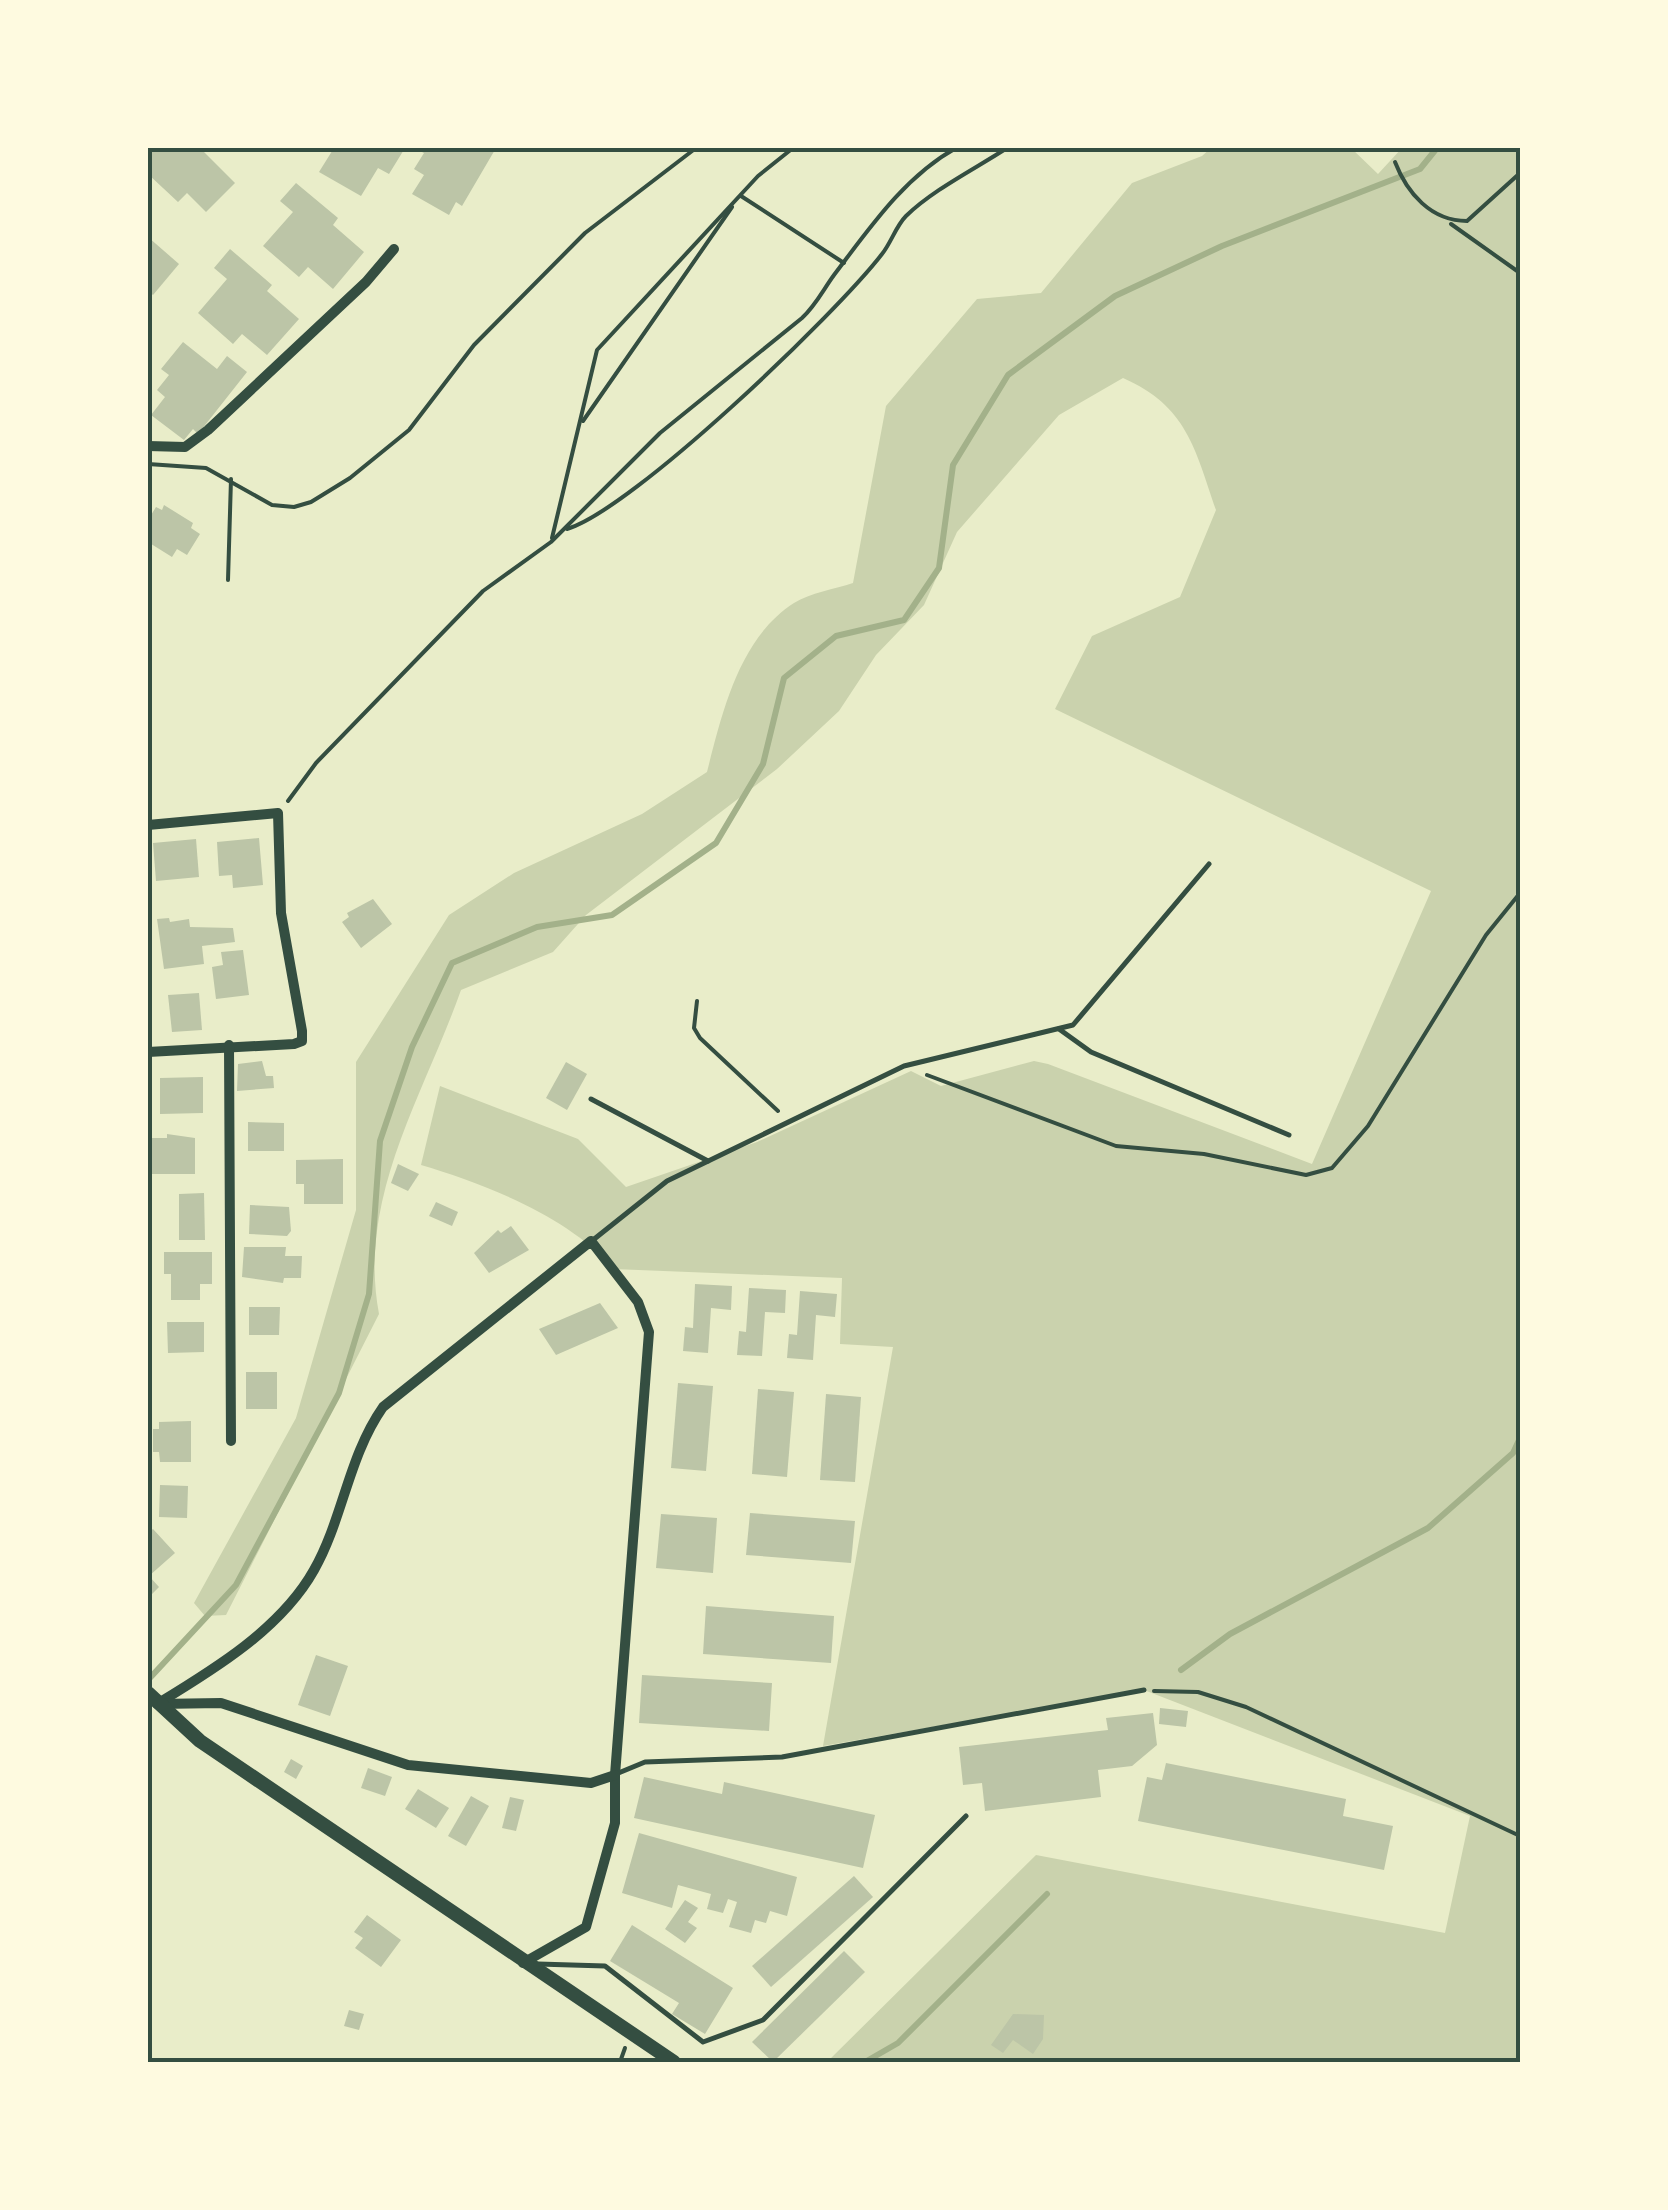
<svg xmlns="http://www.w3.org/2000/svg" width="1668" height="2210" font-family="'Roboto Condensed',sans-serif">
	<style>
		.green { fill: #cad2ad }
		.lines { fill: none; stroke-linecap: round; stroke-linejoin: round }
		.stream { stroke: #a3b18a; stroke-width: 6 }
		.building { fill: #bcc5a7 }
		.path { stroke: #344e41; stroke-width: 4 }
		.service { stroke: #344e41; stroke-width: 5 }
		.minor { stroke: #344e41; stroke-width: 10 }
		.tertiary { stroke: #344e41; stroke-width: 14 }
		.neatline { fill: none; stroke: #344e41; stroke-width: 4 }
	</style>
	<rect width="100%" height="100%" fill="#e9edc9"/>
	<!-- green -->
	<path class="green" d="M1211,148h140l27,26 24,-26h118v1914h-693l209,-207 409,78 25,-117 -326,-126 -321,56 70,-399 -53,-3 2,-66 -229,-9c-41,-51 -130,-86 -192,-104l19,-79 138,53 48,48 131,-45 154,-71 30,15 93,-25 14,3 264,100 119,-273 -376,-182 37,-73 88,-39 36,-87c-21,-61 -29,-104 -93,-132l-64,37 -102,117 -33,73 -48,50 -37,56 -62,58 -191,146 -33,37 -92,38c-37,105 -104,207 -82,324l-153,301 -21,1 -11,-13 102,-185 60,-208v-148l93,-147 65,-42 128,-59 65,-42c15,-59 32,-134 87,-169 16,-10 41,-14 59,-20l33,-177 91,-107 64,-6 91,-110 70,-27z"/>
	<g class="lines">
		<!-- stream -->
		<g class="stream">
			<polyline points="1181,1670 1230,1634 1428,1528 1513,1453 1520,1438"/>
			<polyline points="148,1680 236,1585 339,1393 369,1294 380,1141 412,1047 452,963 537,927 612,915 716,843 763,764 784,678 836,636 904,620 939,568 953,465 1008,375 1115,296 1222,246 1420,169 1437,148"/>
			<polyline points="865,2062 898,2043 1047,1894"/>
		</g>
	</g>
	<!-- building -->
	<g class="building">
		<polygon points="148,148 200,148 235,183 206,212 187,193 178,202 148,174"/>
		<polygon points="334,148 405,148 389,174 378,168 361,196 319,172"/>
		<polygon points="414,148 496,148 462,206 456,202 449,215 412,194 424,175 414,169 424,153"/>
		<polygon points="296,183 338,218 333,225 364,252 333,289 308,267 299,277 263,246 293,212 280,201"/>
		<polygon points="148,237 179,264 153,295 148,291"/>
		<polygon points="230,249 272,285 267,291 299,319 267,355 242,334 233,344 198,313 227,279 214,268"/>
		<polygon points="183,342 217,369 227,356 247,372 198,434 193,429 184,440 151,415 165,397 157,390 169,375 161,369"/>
		<polygon points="164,505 193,523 191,528 200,534 187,555 177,549 172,557 148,542 148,520 156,507 162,510"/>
		<polygon points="259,838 263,885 233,888 232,875 219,876 217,842"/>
		<polygon points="196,839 199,877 156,881 153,843"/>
		<polygon points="373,899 392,924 361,948 342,922 349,917 347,913"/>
		<polygon points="169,918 170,922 189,919 190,927 233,928 235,942 202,946 204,964 164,969 157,919"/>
		<polygon points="243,950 249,995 216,999 212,967 223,965 221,952"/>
		<polygon points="199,993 202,1030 172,1032 168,995"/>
		<polygon points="262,1061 266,1076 273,1076 274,1088 237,1091 238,1064"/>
		<polygon points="566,1062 587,1074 567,1110 546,1098"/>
		<polygon points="203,1077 203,1113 160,1114 160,1078"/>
		<polygon points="248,1122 284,1123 284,1151 248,1151"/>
		<polygon points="167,1134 195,1138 195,1174 148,1174 148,1138 167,1138"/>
		<polygon points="343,1159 343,1204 304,1204 304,1184 296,1184 296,1160"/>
		<polygon points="398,1164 419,1174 408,1191 391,1183"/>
		<polygon points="204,1193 205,1240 179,1240 179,1194"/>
		<polygon points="436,1202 458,1212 452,1226 429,1216"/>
		<polygon points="250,1205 289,1207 291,1231 287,1236 249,1234"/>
		<polygon points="511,1226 529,1250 489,1273 474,1253 498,1230 501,1233"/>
		<polygon points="244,1247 286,1247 285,1256 302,1256 301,1278 284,1278 283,1283 242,1277"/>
		<polygon points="164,1252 212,1252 212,1284 200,1284 200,1300 171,1300 171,1274 164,1274"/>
		<polygon points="695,1284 732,1286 731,1310 711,1308 708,1353 683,1351 685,1327 693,1328"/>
		<polygon points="749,1288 786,1290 785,1313 765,1312 762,1356 737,1355 739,1331 746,1332"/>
		<polygon points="800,1291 837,1294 835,1317 816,1315 813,1360 787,1358 789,1334 797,1335"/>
		<polygon points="600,1303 618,1328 556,1355 539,1329"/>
		<polygon points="249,1307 280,1307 279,1335 249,1335"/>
		<polygon points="167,1322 204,1322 204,1352 168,1353"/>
		<rect x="246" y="1372" width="31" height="37"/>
		<polygon points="678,1383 713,1386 706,1471 671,1468"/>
		<polygon points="758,1389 794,1392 787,1477 752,1474"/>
		<polygon points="826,1394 861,1397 855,1482 820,1480"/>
		<polygon points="191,1421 191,1462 160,1462 159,1452 153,1452 153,1429 159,1429 159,1422"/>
		<polygon points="160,1485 188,1486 187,1518 159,1517"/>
		<polygon points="750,1513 855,1521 851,1563 746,1555"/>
		<polygon points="661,1514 717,1518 713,1573 656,1568"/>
		<polygon points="153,1529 175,1553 149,1576 159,1587 148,1598 148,1533"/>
		<polygon points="706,1606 834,1616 831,1663 703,1654"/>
		<polygon points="316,1655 348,1666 330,1716 298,1705"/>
		<polygon points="642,1675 772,1683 769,1731 639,1723"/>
		<polygon points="1160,1708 1188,1711 1186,1727 1159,1724"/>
		<polygon points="1153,1713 1157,1745 1132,1766 1098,1770 1101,1797 985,1811 982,1783 963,1785 959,1747 1108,1730 1106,1718"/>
		<polygon points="291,1759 303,1766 296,1779 284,1772"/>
		<polygon points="1166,1763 1346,1799 1343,1816 1393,1826 1384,1870 1138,1821 1147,1777 1162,1780"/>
		<polygon points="368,1768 392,1777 385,1796 361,1788"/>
		<polygon points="644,1777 722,1794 724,1782 875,1815 863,1868 634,1818"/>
		<polygon points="418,1789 449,1808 436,1828 405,1809"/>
		<polygon points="471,1796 489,1806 466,1846 448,1836"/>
		<polygon points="510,1797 524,1800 516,1831 502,1828"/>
		<polygon points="639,1833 797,1877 787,1916 770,1911 766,1923 755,1920 751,1933 729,1927 737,1902 728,1899 723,1913 707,1909 711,1894 678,1885 672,1908 622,1893"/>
		<polygon points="854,1876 873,1897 771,1987 752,1966"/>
		<polygon points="685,1900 698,1908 688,1922 697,1928 685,1943 665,1929"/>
		<polygon points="367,1915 401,1940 381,1967 355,1948 363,1938 354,1932"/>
		<polygon points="632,1925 733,1988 705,2034 672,2014 679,2003 610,1961"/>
		<polygon points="844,1951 865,1972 773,2062 752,2042"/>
		<polygon points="349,2010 364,2014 359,2030 344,2026"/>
		<polygon points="1013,2014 1044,2015 1043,2039 1033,2054 1013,2040 1003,2053 991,2045"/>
	</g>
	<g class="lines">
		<!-- path -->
		<g class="path">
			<path d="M1395,162c12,31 36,59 72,59l53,-48"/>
			<polyline points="741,196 844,263"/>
			<polyline points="1451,224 1520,273"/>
			<polyline points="583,421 732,207"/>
			<polyline points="148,464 206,468 272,505 294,507 311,502 350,478 409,430 474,345 585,233 696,148"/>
			<path d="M567,529c66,-20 268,-214 315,-275 9,-11 14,-28 24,-38 28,-27 69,-47 101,-68"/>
			<polyline points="552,538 597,350 758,176 793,148"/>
			<polyline points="228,580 231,479"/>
			<path d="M288,801l28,-38 167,-172 68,-49 109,-109 142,-115c14,-13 21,-28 32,-43 35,-46 70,-98 122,-127"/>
			<polyline points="697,1001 694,1028 700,1038 778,1111"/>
			<polyline points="927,1075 1116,1146 1204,1154 1306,1175 1332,1168 1368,1126 1486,935 1520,893"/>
			<polyline points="1154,1691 1198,1692 1246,1707 1520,1836"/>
			<polyline points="620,2062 625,2048"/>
		</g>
		<!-- service -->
		<g class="service">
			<polyline points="1059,1029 1091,1052 1289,1135"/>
			<polyline points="591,1099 708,1161"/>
			<polyline points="593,1240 667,1181 904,1066 1073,1025 1209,864"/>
			<polyline points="616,1774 645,1762 782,1757 1144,1690"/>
			<polyline points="538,1964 605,1966 703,2042 763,2020 966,1816"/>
		</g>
		<!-- minor -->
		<g class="minor">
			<polyline points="148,446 185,447 208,430 366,282 394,249"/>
			<polyline points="148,825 278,813 281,913 302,1031 302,1041 294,1044 148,1052"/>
			<polyline points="229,1045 231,1441"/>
			<path d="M157,1704c56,-34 124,-75 157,-134 29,-51 34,-113 69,-163l208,-166 47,61 11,30 -34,443v48l-29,104 -63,36"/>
			<polyline points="158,1704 221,1703 408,1765 591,1783 615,1775"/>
		</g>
		<!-- tertiary -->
		<polyline class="tertiary" points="148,1693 200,1741 674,2062"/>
	</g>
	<!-- border -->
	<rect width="1668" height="2210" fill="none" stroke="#fefae0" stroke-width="300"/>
	<rect x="150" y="150" width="1368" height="1910" class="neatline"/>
</svg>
